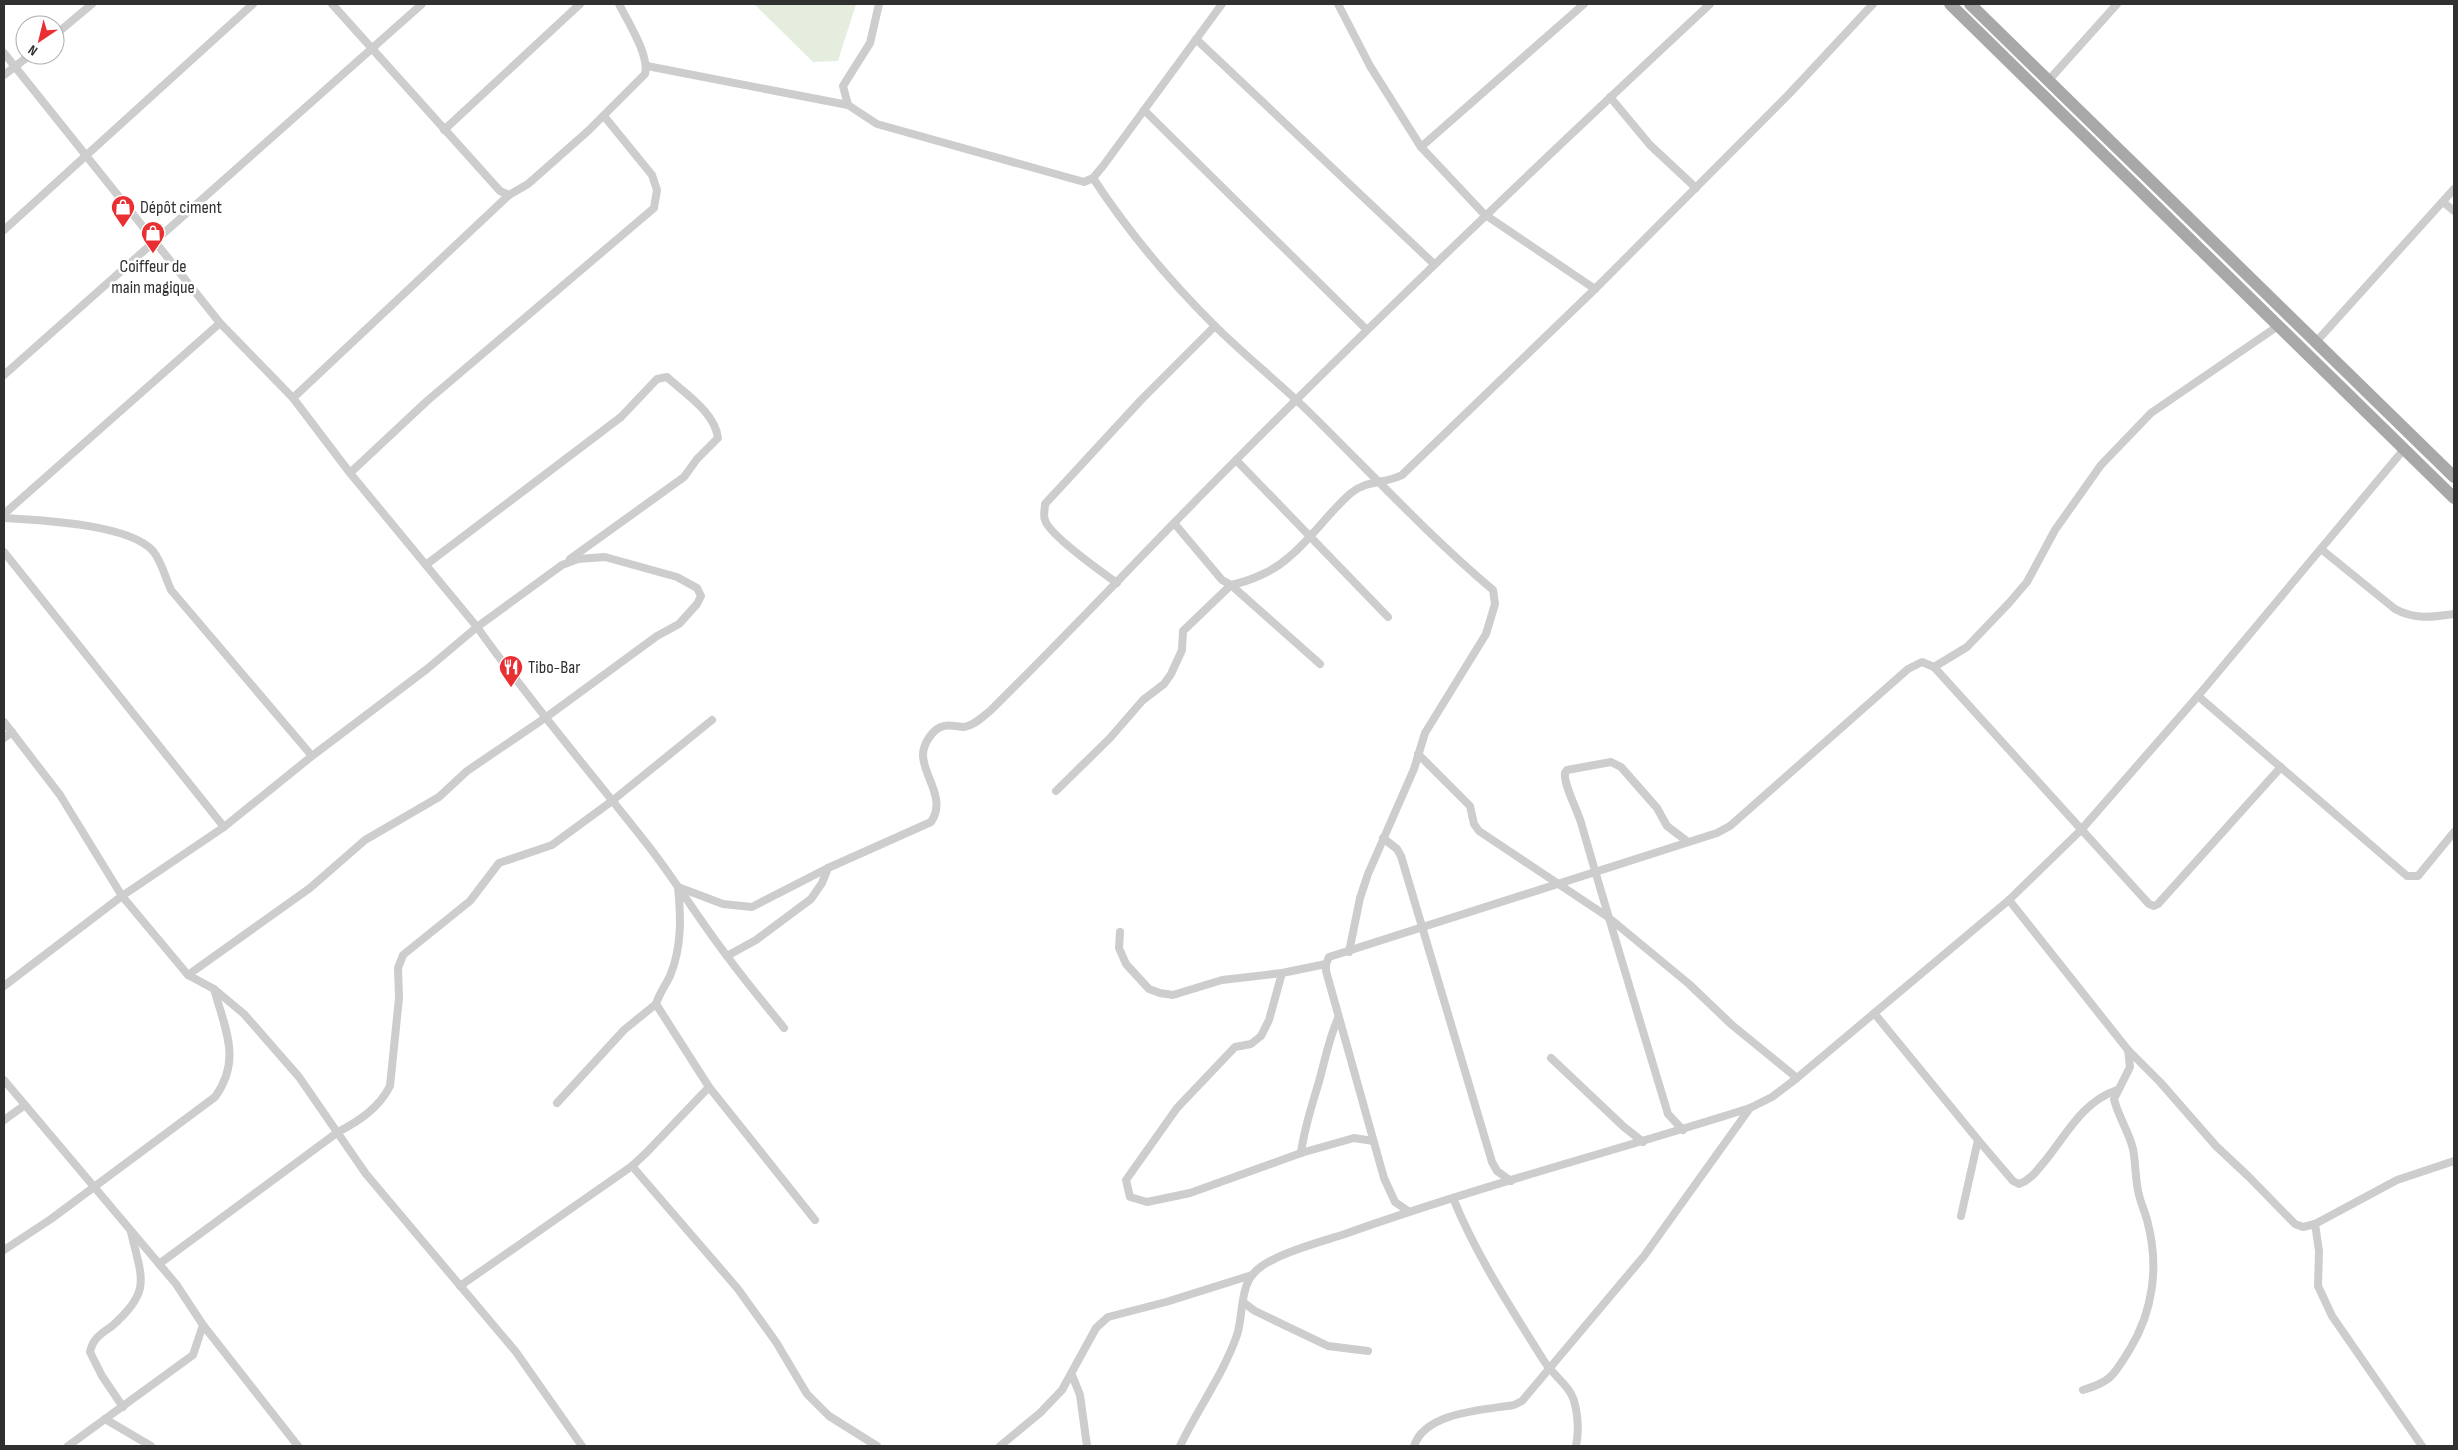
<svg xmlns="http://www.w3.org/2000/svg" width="2458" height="1450" font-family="'Sofia Sans Condensed',sans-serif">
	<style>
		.green { fill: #e5edde }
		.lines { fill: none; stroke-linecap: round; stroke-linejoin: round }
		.street { stroke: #cdcdcd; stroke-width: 8 }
		.primary { stroke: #a8a8a8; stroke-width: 12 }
		.labels { text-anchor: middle; stroke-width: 5; stroke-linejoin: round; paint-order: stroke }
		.poi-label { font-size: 18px; fill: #303030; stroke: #fff; text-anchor: start }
	</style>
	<rect width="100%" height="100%" fill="#fff"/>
	<!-- green -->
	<polygon class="green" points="754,4 856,4 838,61 813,62"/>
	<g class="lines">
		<!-- street -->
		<g class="street">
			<path d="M332,4l168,187 9,4 19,-11 60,-53 57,-57c5,-18 -18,-54 -26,-70"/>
			<polyline points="879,4 870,43 843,86 848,105 877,124 1084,182 1093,178 1103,166 1222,4"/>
			<polyline points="1338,4 1370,66 1421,147 1484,214 1595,289"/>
			<polyline points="55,35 92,4"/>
			<polyline points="1196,39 1434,264"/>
			<polyline points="4,53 220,323 293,398 350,473 477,627 427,669 312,756 224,827 122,896 4,986"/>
			<polyline points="647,66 848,105"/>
			<polyline points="4,75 30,55"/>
			<polyline points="2048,81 2117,4"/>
			<polyline points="1610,97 1650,145 1696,188"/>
			<polyline points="1144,110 1367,330"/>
			<polyline points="444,130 580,4"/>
			<polyline points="1421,147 1584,4"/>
			<path d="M1093,178c34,52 76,102 120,146 30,30 64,57 95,87 61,60 119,123 185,179l2,14 -9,30 -61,99 -11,36 -46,105 -8,24 -11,54"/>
			<polyline points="2443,202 2454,211"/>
			<polyline points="4,230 253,4"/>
			<polyline points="2316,342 2454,189"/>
			<polyline points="4,375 422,4"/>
			<polyline points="293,398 509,195"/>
			<polyline points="1236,460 1388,617"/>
			<polyline points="350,473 427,401 654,208 657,190 652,175 604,116"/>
			<polyline points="4,514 220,323"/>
			<path d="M4,518c35,2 125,6 149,33 9,11 12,26 18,39l141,166"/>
			<path d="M1174,523l48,57 9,5c19,-4 43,-14 58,-28 22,-18 40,-45 62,-64 16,-13 33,-9 51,-18l193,-186 195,-196 83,-89"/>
			<path d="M2321,549l74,60c20,11 38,8 59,5"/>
			<polyline points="4,552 224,827"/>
			<path d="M427,564l194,-147 36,-38 10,-2c17,16 48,35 51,61l-21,21 -13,18 -114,82"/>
			<path d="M1117,583c-14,-10 -68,-48 -72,-63 -2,-4 0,-11 0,-16l97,-105 73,-73"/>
			<polyline points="1934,667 1967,647 2009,603 2027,582 2055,530 2101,465 2151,413 2278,326"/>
			<polyline points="2198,696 2407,876 2418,876 2454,832"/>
			<polyline points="4,722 60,795 122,896 188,975 214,989 244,1014 299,1077 366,1174 516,1352 582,1446"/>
			<polyline points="4,738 12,732"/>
			<polyline points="1418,754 1470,806 1474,824 1479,831 1608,917 1689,984 1732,1025 1797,1078"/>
			<polyline points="1056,791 1110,738 1143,700 1164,684 1171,674 1182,650 1183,631 1231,585 1320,664"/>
			<polyline points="1383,838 1397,849 1401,856 1492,1162 1497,1171 1511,1181"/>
			<polyline points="2009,900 2128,1050 2160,1082 2216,1146 2248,1176 2295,1224 2303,1227 2315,1224 2397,1180 2454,1161"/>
			<polyline points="1120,932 1119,948 1126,964 1149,989 1160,993 1173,995 1222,980 1282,973 1326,964"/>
			<polyline points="727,956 756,940 811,899 822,883 828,868"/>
			<polyline points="1282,973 1269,1020 1261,1036 1251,1044 1235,1047 1177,1108 1126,1180 1130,1197 1147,1202 1190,1193 1301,1153 1354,1138 1373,1141"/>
			<path d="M188,975l122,-87 55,-48 74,-43 28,-26 78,-53 112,-82 22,-12 18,-20 4,-8 -4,-8 -20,-11 -72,-20 -27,2 -16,6 -85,62c54,76 115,147 173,221 27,35 50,73 77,108 18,25 38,48 57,72"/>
			<polyline points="1874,1013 1978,1140 1961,1216"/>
			<polyline points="1551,1058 1624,1127 1643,1142"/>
			<polyline points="4,1080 176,1284 203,1325 298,1446"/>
			<polyline points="557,1103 624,1030 656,1004"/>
			<polyline points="4,1120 25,1105"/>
			<path d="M1683,1130l-15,-16c-29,-96 -58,-191 -86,-288 -3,-13 -19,-42 -17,-53l2,-3 44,-8 10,5 36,41 10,18 21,16"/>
			<path d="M1978,1140l35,41 6,3c12,-4 18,-14 26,-23 22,-27 37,-59 72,-71"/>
			<path d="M1301,1153c3,-24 10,-45 17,-68 7,-24 10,-44 20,-67"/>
			<polyline points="632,1166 738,1289 776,1342 807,1394 829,1416 877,1446"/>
			<path d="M1453,1198c24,59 58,110 91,163 8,13 26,25 30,40 4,13 5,32 2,45"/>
			<polyline points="1408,1211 1395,1202 1384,1178 1326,971 1326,964 1329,957 1717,833 1730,826 1908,669 1922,662 1934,667 2149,904 2154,906 2158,904 2281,767"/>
			<path d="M815,1220l-106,-133 -53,-83c3,-10 9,-18 14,-28 12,-29 11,-59 8,-89l45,17 29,3 76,-39 103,-46c16,-23 -8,-46 -8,-67 0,-11 10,-27 21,-29 7,-2 13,1 20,1 10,-1 18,-10 26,-16 83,-82 162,-167 245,-250 155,-156 314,-307 475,-457"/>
			<polyline points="2315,1224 2319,1251 2318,1286 2332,1316 2422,1446"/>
			<path d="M4,1250l47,-31 164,-122c27,-37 10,-68 -1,-108"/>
			<path d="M159,1264l179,-132c21,-11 41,-24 52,-46l9,-88 -1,-30 5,-13 67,-54 29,-38 53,-18 60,-44 100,-81"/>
			<polyline points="460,1286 632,1166 646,1153 709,1087"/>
			<polyline points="1244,1303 1255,1311 1328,1346 1368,1351"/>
			<polyline points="1072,1375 1080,1395 1087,1446"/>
			<path d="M2083,1390c30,-9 31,-16 47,-41 23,-38 29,-82 18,-125 -2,-10 -7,-20 -9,-29 -4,-15 -3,-31 -6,-46 -4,-17 -15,-33 -19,-50l16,-32 -2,-17"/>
			<path d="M123,1407l-21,-31 -12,-24c3,-14 11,-18 22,-26 40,-35 30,-47 19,-94"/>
			<polyline points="105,1419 151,1446"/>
			<polyline points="68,1446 193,1355 203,1325"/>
			<polyline points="1000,1446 1040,1413 1062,1390 1096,1328 1108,1317 1166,1302 1252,1275"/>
			<path d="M1180,1446c18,-38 43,-71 57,-111 6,-18 3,-46 16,-61 14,-18 67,-32 89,-39 134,-48 273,-84 408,-127l22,-11 25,-19 212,-178 72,-70 117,-134 207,-248"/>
			<path d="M1414,1446c11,-34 69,-36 100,-41l8,-4 122,-145 106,-148"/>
		</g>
		<!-- primary -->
		<g class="primary">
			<polyline points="1950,4 2454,498"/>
			<polyline points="1970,4 2454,477"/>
		</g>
	</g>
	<!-- icons -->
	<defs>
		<g id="shop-pin" transform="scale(1.25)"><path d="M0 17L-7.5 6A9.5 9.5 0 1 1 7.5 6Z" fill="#ea2f33" stroke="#fff"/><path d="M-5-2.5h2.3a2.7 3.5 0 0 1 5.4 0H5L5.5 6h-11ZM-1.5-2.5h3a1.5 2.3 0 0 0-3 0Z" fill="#fff"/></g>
		<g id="restaurant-pin" transform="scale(1.25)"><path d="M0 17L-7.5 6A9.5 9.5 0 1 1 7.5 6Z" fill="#ea2f33" stroke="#fff"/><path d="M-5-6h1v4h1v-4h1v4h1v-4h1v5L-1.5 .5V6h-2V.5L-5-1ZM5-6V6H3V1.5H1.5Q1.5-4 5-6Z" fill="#fff"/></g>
	</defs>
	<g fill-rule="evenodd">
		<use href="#shop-pin" x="123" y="207"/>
		<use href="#shop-pin" x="153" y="233"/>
		<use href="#restaurant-pin" x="511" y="667"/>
	</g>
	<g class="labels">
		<!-- poi labels -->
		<g class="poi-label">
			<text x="140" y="213">Dépôt ciment</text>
			<text x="153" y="272" text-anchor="middle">Coiffeur de<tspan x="153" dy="21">main magique</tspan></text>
			<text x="528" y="673">Tibo-Bar</text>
		</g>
	</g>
	<!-- border -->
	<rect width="2458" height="1450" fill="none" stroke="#303030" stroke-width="10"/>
	<!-- north arrow -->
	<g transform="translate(40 40) rotate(215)"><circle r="24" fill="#ffffff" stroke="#acacac"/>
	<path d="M0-4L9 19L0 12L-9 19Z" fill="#ea2f33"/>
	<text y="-8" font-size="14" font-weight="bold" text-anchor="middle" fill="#303030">N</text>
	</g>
</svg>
